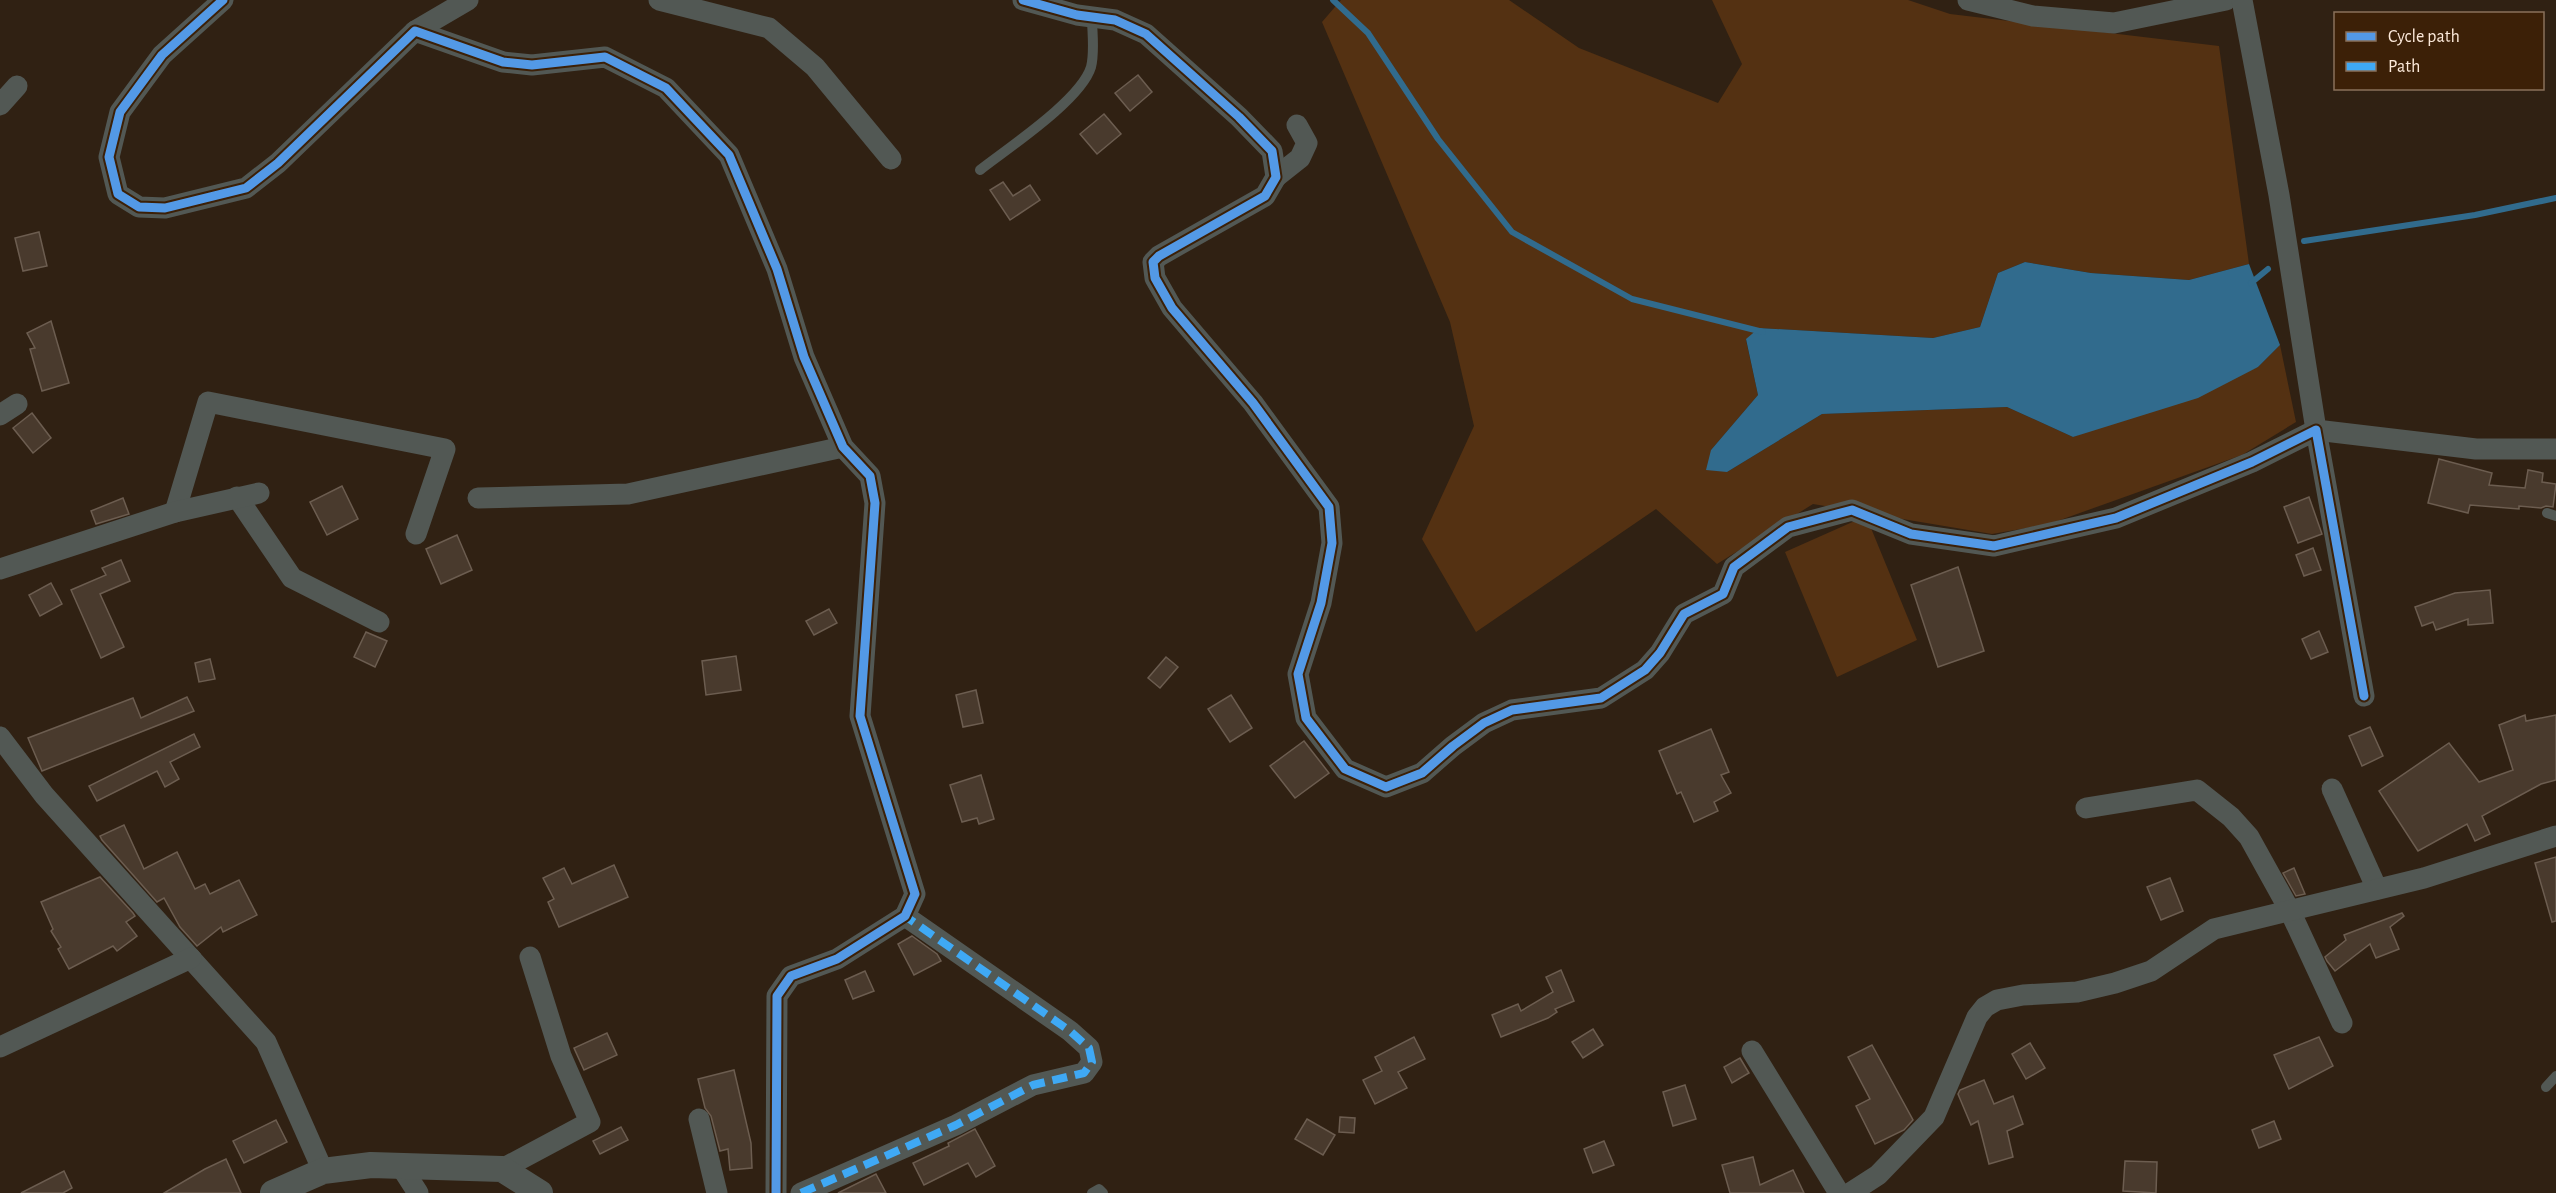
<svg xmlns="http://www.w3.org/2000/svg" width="2556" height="1193" font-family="'Alegreya Sans',sans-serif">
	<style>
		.green { fill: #543112 }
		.water { fill: #316b8d }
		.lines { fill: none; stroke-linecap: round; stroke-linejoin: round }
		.stream { stroke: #316b8d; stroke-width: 6 }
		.building { fill: #493a2d; stroke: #6c5d50; stroke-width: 1.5 }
		.service { stroke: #525854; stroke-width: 10 }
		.minor { stroke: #525854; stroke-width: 21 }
		.tertiary { stroke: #525854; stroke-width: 26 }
		.quiet { stroke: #3fa9f5; stroke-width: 8; stroke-dasharray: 15 8; stroke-linecap: butt }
		.cycleway-casing { stroke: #3c2007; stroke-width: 13 }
		.cycleway { stroke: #5399e6; stroke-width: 9 }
	</style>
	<rect width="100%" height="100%" fill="#302113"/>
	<!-- green -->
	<g class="green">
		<polygon points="1341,0 1509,0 1579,48 1718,103 1742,64 1712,0 1908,0 1950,14 2219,46 2249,264 2189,280 2091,273 2025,262 1998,273 1980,327 1933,338 1759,328 1746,340 1758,395 1711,450 1727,472 1822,414 2007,407 2073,437 2258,367 2280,345 2296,422 2242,455 2049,524 1992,534 1813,504 1717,564 1656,509 1476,632 1422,539 1474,426 1450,322 1322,22"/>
		<polygon points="1866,516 1917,640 1837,677 1785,552"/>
	</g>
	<!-- water -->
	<polygon class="water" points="2025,262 2091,273 2189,280 2249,264 2280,345 2258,367 2198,398 2073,437 2007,407 1822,414 1727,472 1706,470 1711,450 1758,395 1746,339 1759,328 1933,338 1980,327 1998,273"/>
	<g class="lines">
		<!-- stream -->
		<g class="stream">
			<polyline points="1333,0 1368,33 1438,139 1512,232 1632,299 1763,332"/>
			<polyline points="2304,241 2475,215 2556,198"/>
			<polyline points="2251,283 2268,269"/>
		</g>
	</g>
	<!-- building -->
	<g class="building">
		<polygon points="1138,75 1152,92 1130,111 1115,93"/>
		<polygon points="1104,114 1121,134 1097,154 1080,134"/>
		<polygon points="1003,182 1013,196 1030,185 1040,200 1010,220 990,190"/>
		<polygon points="39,232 47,266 23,271 15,238"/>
		<polygon points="51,321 69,383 42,391 30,349 35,348 27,333"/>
		<polygon points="32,413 51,438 33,453 13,428"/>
		<polygon points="2439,459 2492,473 2489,485 2525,488 2528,470 2543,473 2542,482 2556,484 2553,507 2546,506 2541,508 2519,506 2519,509 2470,505 2468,513 2428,503"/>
		<polygon points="342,486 358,519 327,535 310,502"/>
		<polygon points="2309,497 2322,534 2298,543 2284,507"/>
		<polygon points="123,498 129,514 96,524 91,511"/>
		<polygon points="457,535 472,570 441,584 426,549"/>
		<polygon points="2313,548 2321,570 2304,576 2296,555"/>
		<polygon points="121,560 130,581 100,594 124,647 101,658 71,590 106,575 102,568"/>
		<polygon points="1958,567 1984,651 1938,667 1911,585"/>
		<polygon points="51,583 62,604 40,616 29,595"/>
		<polygon points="2490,590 2493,623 2468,625 2468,619 2436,630 2433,622 2422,626 2415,607 2455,593"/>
		<polygon points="829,609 837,623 814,635 806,621"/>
		<polygon points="2319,631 2328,652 2311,659 2302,639"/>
		<polygon points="366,632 387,641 375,667 354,657"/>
		<polygon points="736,656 741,690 706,695 702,661"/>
		<polygon points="1166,657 1178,667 1160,688 1148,678"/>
		<polygon points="210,659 215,679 199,682 195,663"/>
		<polygon points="976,690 983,723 963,727 956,695"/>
		<polygon points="1231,695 1252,728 1230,742 1208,709"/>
		<polygon points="187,697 194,711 42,771 28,738 133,698 141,718"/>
		<polygon points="2525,715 2526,721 2556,715 2556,780 2541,784 2482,816 2490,834 2475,841 2467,824 2418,851 2379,791 2449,743 2479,782 2513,770 2499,725"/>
		<polygon points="2370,727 2383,756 2362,766 2349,736"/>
		<polygon points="1711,729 1729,772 1721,775 1731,793 1714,802 1718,811 1694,822 1681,792 1677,794 1659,751"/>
		<polygon points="194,734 200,747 170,762 179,779 165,787 157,771 97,801 89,786"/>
		<polygon points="1304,741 1329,773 1295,798 1270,766"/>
		<polygon points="981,775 994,819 979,824 977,818 962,822 950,785"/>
		<polygon points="124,825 144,869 177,852 195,889 205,884 210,894 239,880 257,915 223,932 221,927 197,946 180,927 164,898 157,902 102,840 100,836"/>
		<polygon points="2556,857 2556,921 2552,922 2535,863"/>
		<polygon points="614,865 628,897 559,927 548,902 554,899 543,878 564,868 572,884"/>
		<polygon points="2294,868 2305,894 2296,896 2283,873"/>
		<polygon points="100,877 133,913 135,916 126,922 137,936 117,951 113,946 69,969 58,949 61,947 51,931 53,929 41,902"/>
		<polygon points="2170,878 2183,911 2161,920 2147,887"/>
		<polygon points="2402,913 2404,916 2390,927 2399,949 2376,958 2370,944 2335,971 2327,961 2325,957 2346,940 2344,935"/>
		<polygon points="912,936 937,954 941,961 914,975 898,944"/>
		<polygon points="1561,970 1574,1001 1555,1009 1557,1012 1548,1018 1501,1037 1492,1015 1518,1004 1521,1011 1553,992 1546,977"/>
		<polygon points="865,971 874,991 853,999 845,980"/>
		<polygon points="1593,1029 1603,1045 1583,1058 1572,1042"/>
		<polygon points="607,1033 617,1055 584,1070 574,1048"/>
		<polygon points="1414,1037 1425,1059 1398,1072 1407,1088 1375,1104 1363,1080 1382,1071 1375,1057"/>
		<polygon points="2319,1037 2333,1066 2289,1089 2274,1055"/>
		<polygon points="2030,1043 2045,1068 2026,1079 2012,1054"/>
		<polygon points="1872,1045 1913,1120 1904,1130 1875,1144 1856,1106 1870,1099 1848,1057"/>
		<polygon points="1740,1058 1749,1073 1732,1083 1724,1067"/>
		<polygon points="734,1070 751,1143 752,1168 730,1170 728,1149 720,1151 711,1116 705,1108 698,1079"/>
		<polygon points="1984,1080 1994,1104 2013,1096 2023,1124 2007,1131 2013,1157 1989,1164 1978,1121 1971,1125 1958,1094 1960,1090"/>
		<polygon points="1685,1085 1696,1119 1673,1126 1663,1092"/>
		<polygon points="1340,1117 1355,1118 1354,1133 1339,1132"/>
		<polygon points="1307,1119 1335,1135 1323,1155 1295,1139"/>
		<polygon points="276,1120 287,1142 244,1163 233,1141"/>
		<polygon points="2274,1121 2281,1139 2259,1148 2252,1130"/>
		<polygon points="621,1127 628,1140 600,1154 593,1141"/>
		<polygon points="975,1129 995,1166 976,1177 968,1163 924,1185 913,1163 949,1146 948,1143"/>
		<polygon points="1604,1141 1614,1165 1593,1173 1584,1149"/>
		<polygon points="1753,1157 1760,1185 1793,1170 1804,1193 1730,1193 1722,1165"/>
		<polygon points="226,1159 241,1193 164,1193 205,1169"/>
		<polygon points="2125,1161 2157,1162 2156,1193 2123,1191"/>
		<polygon points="64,1171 72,1188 63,1193 21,1193"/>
		<polygon points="876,1174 886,1193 838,1193"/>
	</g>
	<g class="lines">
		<!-- service -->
		<g class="service">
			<path d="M980,170c28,-22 101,-70 111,-103 4,-15 1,-35 1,-50"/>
			<polyline points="2547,513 2556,516"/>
			<polyline points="2546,1087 2556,1076"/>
			<polyline points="1092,1193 1099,1189 1103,1193"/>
		</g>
		<!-- minor -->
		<g class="minor">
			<polyline points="223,0 162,55 120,112 109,157 118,194 139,207 165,208 246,188 278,163 415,31 503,62 532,65 605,57 666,88 729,155 777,269 804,357 843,447 870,476 875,503 860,716 915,894 905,916 837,959 791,976 777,996 776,1193"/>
			<polyline points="659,0 769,28 815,67 891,159"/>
			<polyline points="1023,0 1077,15 1115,20 1146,34 1239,117 1272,151 1276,177 1265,196 1159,256 1153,262 1155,278 1172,308 1253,403 1329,507 1332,543 1321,603 1298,674 1306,718 1345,769 1386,787 1422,773 1453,746 1484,723 1512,710 1601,698 1645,670 1660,653 1684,614 1723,594 1734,567 1788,527 1852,510 1911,534 1994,546 2116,518 2252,462 2316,430 2364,696"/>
			<polyline points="1968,0 2033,16 2114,23 2226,0"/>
			<polyline points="2242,0 2279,195 2316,430 2476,449 2556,449"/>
			<polyline points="415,31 468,0"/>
			<polyline points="0,105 17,86"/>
			<polyline points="1276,177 1300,158 1307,143 1297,125"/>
			<polyline points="0,415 17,404"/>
			<polyline points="237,497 292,578 379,622"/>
			<polyline points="478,498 628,494 843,447"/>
			<polyline points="175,512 208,402 445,449 416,534"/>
			<polyline points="0,569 175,512 259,493"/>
			<polyline points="0,737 44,795 266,1042 323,1171"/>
			<polyline points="2332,789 2377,889"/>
			<polyline points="2086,808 2197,790 2231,817 2249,837 2290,911 2342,1023"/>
			<polyline points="0,1047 191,958"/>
			<polyline points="1752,1051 1839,1193"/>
			<polyline points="699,1119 717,1193"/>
			<polyline points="400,1165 418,1193"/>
			<polyline points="502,1169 590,1122 561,1056 530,957"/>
			<polyline points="801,1193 956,1125 1033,1085 1084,1073 1092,1062 1089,1048 1070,1031 905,916"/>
			<polyline points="1850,1193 1878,1175 1934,1117 1977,1017 1985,1007 1997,1000 2023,995 2077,992 2115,983 2151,971 2214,929 2424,878 2556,836"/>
		</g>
		<!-- tertiary -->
		<polyline class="tertiary" points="273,1193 323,1171 371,1165 502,1169 540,1193"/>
		<!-- quiet -->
		<polyline class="quiet" points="801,1193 956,1125 1033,1085 1084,1073 1092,1062 1089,1048 1070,1031 905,916"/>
		<!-- cycleway casing -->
		<g class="cycleway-casing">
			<g id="cycleway">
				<polyline points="223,0 162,55 120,112 109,157 118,194 139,207 165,208 246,188 278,163 415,31 503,62 532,65 605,57 666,88 729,155 777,269 804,357 843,447 870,476 875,503 860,716 915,894 905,916 837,959 791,976 777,996 776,1193"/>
				<polyline points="1023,0 1077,15 1115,20 1146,34 1239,117 1272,151 1276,177 1265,196 1159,256 1153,262 1155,278 1172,308 1253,403 1329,507 1332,543 1321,603 1298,674 1306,718 1345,769 1386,787 1422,773 1453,746 1484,723 1512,710 1601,698 1645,670 1660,653 1684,614 1723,594 1734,567 1788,527 1852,510 1911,534 1994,546 2116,518 2252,462 2316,430 2364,696"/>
			</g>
		</g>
		<!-- cycleway -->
		<use href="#cycleway" class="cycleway"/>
	</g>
	<!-- legend -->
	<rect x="2334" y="12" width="210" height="78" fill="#3c2007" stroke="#89705b" stroke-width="1.5"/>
	<rect x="2346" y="32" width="30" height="9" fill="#5399e6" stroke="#89705b" stroke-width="1.5"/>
	<text x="2388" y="42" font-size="18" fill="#fce9da">Cycle path</text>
	<rect x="2346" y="62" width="30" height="9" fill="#3fa9f5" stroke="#89705b" stroke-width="1.5"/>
	<text x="2388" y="72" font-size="18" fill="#fce9da">Path</text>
</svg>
